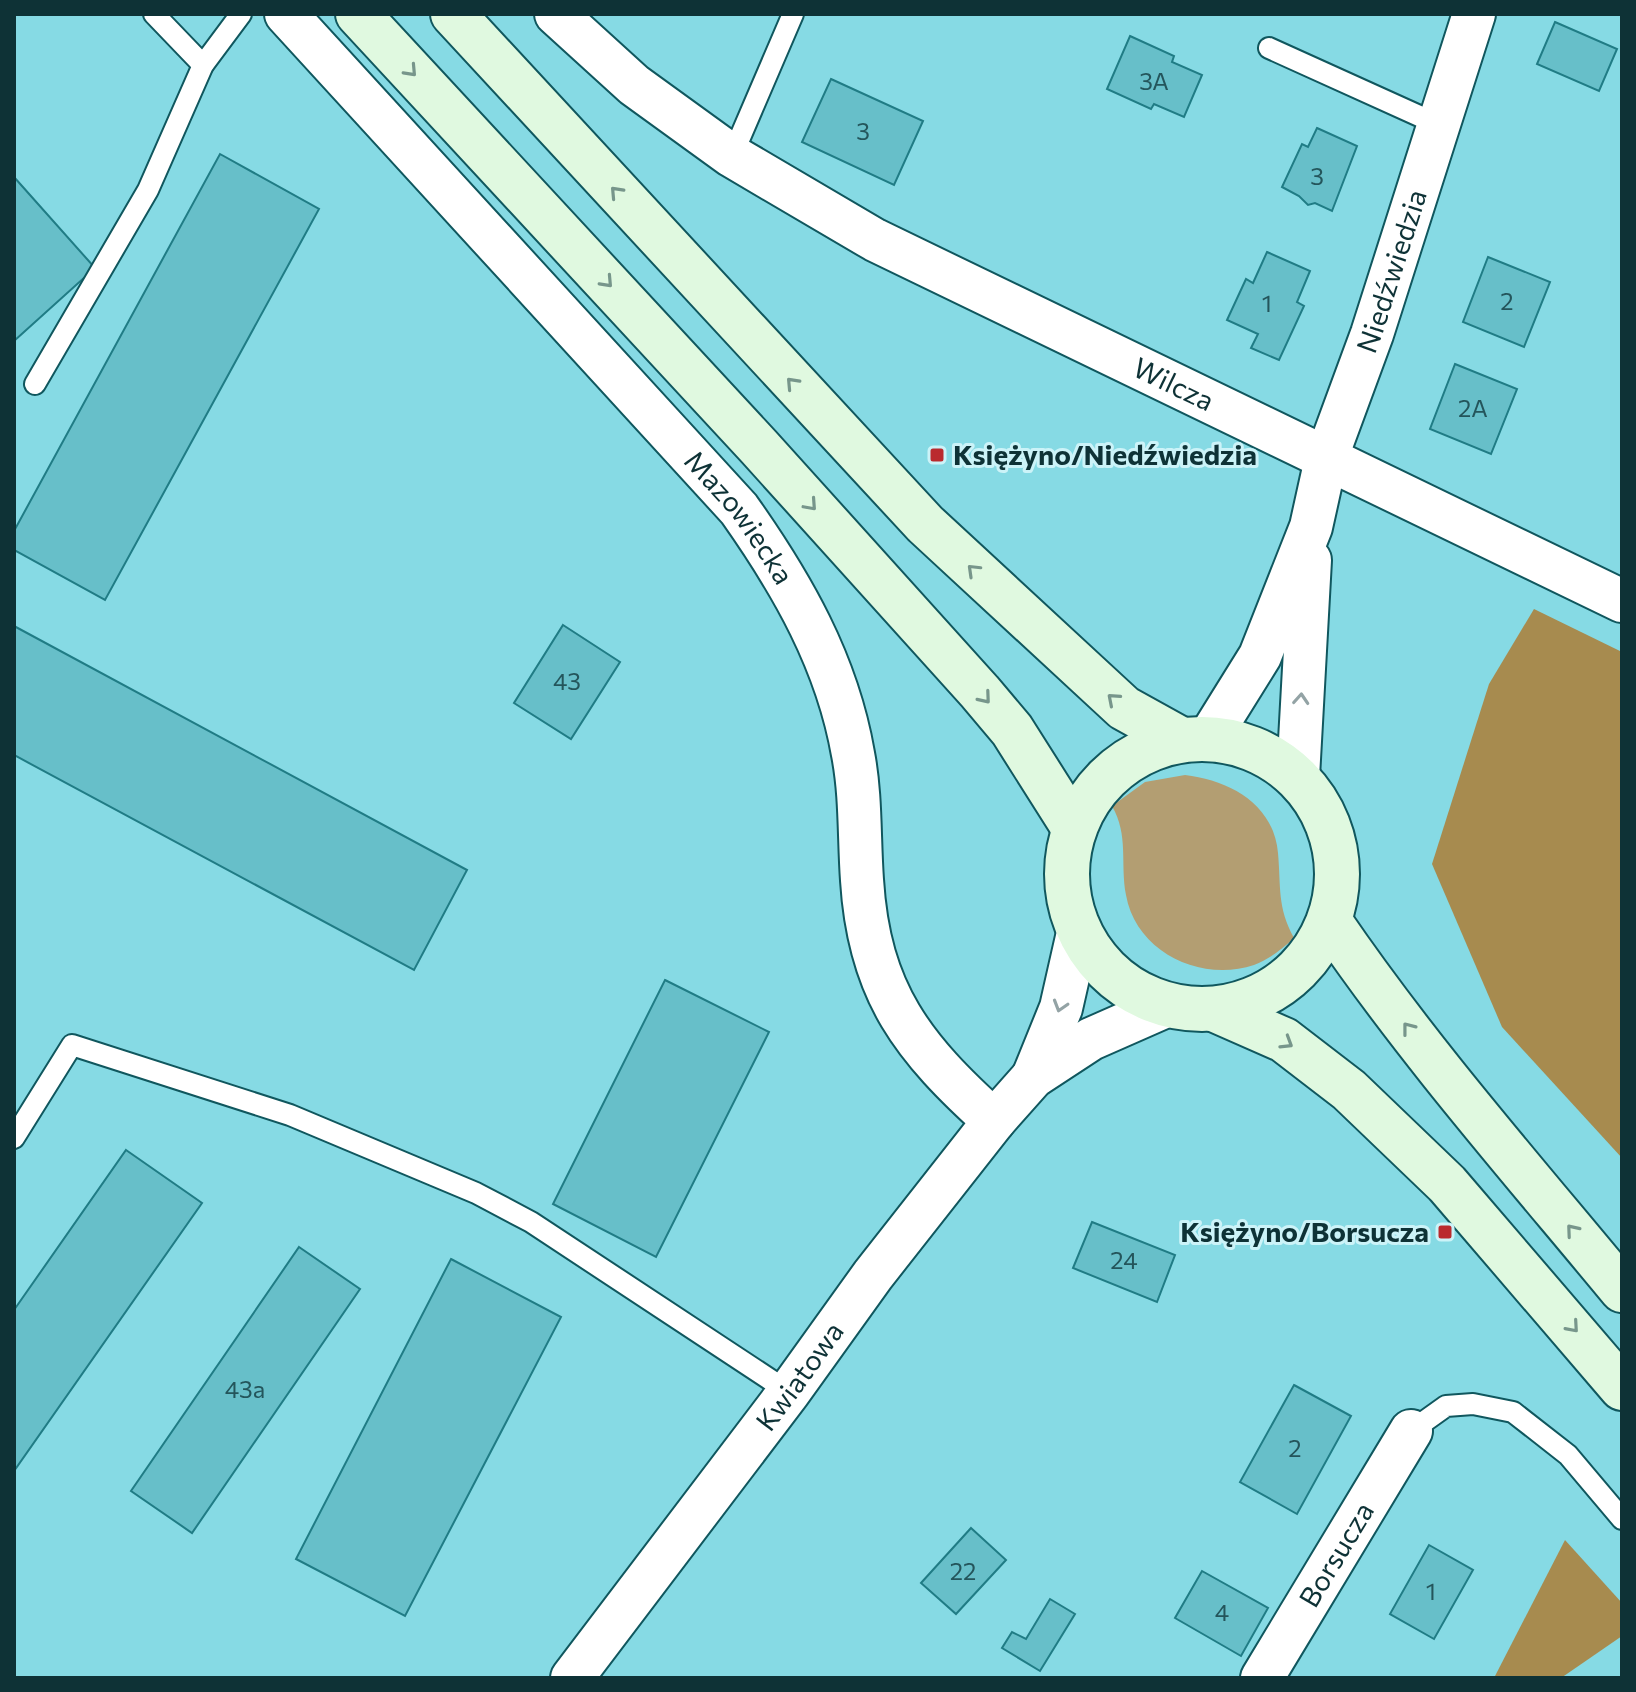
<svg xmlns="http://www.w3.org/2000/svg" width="1636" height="1692" font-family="Commissioner,sans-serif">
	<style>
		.green { fill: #b39e72 }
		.forest { fill: #a78b4f }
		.building { fill: #67bfc9; stroke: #207c85; stroke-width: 2 }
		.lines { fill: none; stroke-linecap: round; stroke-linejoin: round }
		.service-casing { stroke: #10575e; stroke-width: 24 }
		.minor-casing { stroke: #10575e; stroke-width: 46 }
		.secondary-casing { stroke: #10575e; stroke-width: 48 }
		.service { stroke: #fff; stroke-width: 20 }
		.minor { stroke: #fff; stroke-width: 42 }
		.secondary { stroke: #e0f9e0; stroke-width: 44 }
		.oneway { stroke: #77968b }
		.oneway2 { stroke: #93a3a5 }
		.poi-dot { fill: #ba2a2e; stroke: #ccf3f8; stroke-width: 3 }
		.labels { text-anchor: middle; stroke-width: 6; stroke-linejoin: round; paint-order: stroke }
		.number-label { font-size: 24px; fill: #24555b }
		.street-label { font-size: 28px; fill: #0e3236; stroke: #ccf3f8 }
		.poi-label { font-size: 28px; font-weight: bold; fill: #0e3236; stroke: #ccf3f8; text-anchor: start }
	</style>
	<rect width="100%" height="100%" fill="#86dae4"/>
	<!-- green -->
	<path class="green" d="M1185,775c44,5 89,29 93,78 3,34 -1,54 16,85 -12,11 -24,21 -40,27 -53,18 -118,-13 -128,-70 -6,-33 3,-59 -14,-89l33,-24z"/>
	<!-- forest -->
	<g class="forest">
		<polygon points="1534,609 1622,652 1622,1158 1502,1027 1432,864 1489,684"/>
		<polygon points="1565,1540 1622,1603 1622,1636 1561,1678 1494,1678"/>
	</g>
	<!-- building -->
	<g class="building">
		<polygon points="1555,22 1617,49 1599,91 1537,64"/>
		<polygon points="1130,36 1174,56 1172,62 1202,75 1184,117 1154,104 1151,109 1107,89"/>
		<polygon points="831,79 923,121 894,185 802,142"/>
		<polygon points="1317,128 1357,146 1332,211 1315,203 1308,205 1299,196 1282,187 1302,144 1308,147"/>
		<polygon points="220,154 319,209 105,600 14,550 14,531"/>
		<polygon points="14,177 95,268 14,341"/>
		<polygon points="1267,252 1310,271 1297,302 1304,306 1279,360 1251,348 1258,334 1227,320 1246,279 1253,283"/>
		<polygon points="1488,257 1550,282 1524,347 1463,322"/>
		<polygon points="1455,364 1517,389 1491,454 1430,429"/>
		<polygon points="563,625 620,662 571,739 514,703"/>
		<polygon points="14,626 467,870 414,970 14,755"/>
		<polygon points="665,980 769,1032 656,1257 553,1204"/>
		<polygon points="126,1150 202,1203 14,1471 14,1310"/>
		<polygon points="1092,1222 1175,1255 1157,1302 1073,1268"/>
		<polygon points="299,1247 360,1289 192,1533 131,1491"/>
		<polygon points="451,1259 561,1317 405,1616 296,1559"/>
		<polygon points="1294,1385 1351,1416 1297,1514 1240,1482"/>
		<polygon points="971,1528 1006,1560 956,1614 921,1583"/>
		<polygon points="1429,1545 1473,1570 1434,1639 1390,1614"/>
		<polygon points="1202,1571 1268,1608 1241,1656 1175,1618"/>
		<polygon points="1050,1599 1075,1614 1040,1671 1002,1648 1012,1632 1026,1639"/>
	</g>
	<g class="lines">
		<!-- service casing -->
		<g class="service-casing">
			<g id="service">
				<polyline points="154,14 203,65"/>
				<polyline points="1269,48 1437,124"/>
				<polyline points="732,156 793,14"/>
				<polyline points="35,384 148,190 203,65 241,14"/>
				<polyline points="14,1138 72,1045 290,1115 476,1193 531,1222 789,1392"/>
				<polyline points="1411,1431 1446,1406 1473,1404 1513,1412 1568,1455 1622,1519"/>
			</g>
		</g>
		<!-- minor casing -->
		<g class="minor-casing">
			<g id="minor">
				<path id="s1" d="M286,14l453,495c53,75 98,153 114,245 8,41 6,84 9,126 7,113 51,168 132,241"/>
				<path id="s2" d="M556,14l78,71 98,71 143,84 747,361"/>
				<path id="s3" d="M1209,738l51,-82 51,-129 15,-68 46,-125 102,-320"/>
				<polyline points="1298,777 1310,560"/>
				<polyline points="1033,1077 1061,1008 1078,933"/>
				<path id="s4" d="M572,1678l217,-286 84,-117 121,-154 39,-44 58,-38 75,-33"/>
				<path id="s5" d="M1262,1678l149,-247"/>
			</g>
		</g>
		<!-- secondary casing -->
		<g class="secondary-casing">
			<g id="secondary">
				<polyline points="358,14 759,447 980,692 1012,730 1074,828"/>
				<polyline points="453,14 925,524 1124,708 1180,739"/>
				<circle cx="1202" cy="874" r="135"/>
				<path d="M1330,922c88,129 192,247 292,368"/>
				<polyline points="1216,1010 1284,1040 1349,1090 1447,1184 1622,1388"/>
			</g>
		</g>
		<!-- service -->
		<use href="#service" class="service"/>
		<!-- minor -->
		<use href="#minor" class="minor"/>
		<!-- secondary -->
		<use href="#secondary" class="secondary"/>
	</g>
	<!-- one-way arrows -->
	<defs><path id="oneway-chevron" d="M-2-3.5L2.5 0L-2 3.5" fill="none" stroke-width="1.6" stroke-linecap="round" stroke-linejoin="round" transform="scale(2)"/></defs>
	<g class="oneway">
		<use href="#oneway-chevron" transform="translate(411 71) rotate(47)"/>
		<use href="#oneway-chevron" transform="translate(616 192) rotate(-133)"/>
		<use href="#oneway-chevron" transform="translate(607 282) rotate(47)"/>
		<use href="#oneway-chevron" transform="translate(792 383) rotate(-133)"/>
		<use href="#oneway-chevron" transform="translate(811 505) rotate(48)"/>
		<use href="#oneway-chevron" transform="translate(973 570) rotate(-136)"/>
		<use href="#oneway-chevron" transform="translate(985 698) rotate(50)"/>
		<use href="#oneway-chevron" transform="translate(1113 699) rotate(-139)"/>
		<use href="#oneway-chevron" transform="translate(1408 1028) rotate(-128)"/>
		<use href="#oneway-chevron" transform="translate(1287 1043) rotate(32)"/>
		<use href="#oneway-chevron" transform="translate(1572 1230) rotate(-130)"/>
		<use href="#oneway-chevron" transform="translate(1573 1327) rotate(49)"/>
	</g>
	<g class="oneway2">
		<use href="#oneway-chevron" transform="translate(1301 699) rotate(-86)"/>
		<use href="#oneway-chevron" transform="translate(1060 1006) rotate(107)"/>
	</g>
	<!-- markers -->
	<g class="poi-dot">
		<rect x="929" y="447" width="16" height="16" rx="4"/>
		<rect x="1437" y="1224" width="16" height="16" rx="4"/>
	</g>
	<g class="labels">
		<!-- number labels -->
		<g class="number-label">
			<text x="1154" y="90">3A</text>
			<text x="863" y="140">3</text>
			<text x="1317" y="185">3</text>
			<text x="1507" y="310">2</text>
			<text x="1267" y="312">1</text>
			<text x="1473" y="417">2A</text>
			<text x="567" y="690">43</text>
			<text x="1124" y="1269">24</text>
			<text x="245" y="1398">43a</text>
			<text x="1295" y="1457">2</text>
			<text x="963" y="1580">22</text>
			<text x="1431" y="1600">1</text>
			<text x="1222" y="1621">4</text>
		</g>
		<!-- street labels -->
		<g class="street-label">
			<text dy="10" stroke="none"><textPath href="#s3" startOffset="504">Niedźwiedzia</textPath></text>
			<text dy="10" stroke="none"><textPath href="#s2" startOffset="724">Wilcza</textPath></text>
			<text dy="10" stroke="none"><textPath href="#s1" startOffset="678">Mazowiecka</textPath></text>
			<text dy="10" stroke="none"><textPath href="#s4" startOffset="378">Kwiatowa</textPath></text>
			<text dy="10" stroke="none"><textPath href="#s5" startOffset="144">Borsucza</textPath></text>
		</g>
		<!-- poi labels -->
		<g class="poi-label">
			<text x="953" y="465">Księżyno/Niedźwiedzia</text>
			<text x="1429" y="1242" text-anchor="end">Księżyno/Borsucza</text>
		</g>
	</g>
	<!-- border -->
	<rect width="1636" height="1692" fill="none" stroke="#0e3236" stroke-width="32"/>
</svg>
